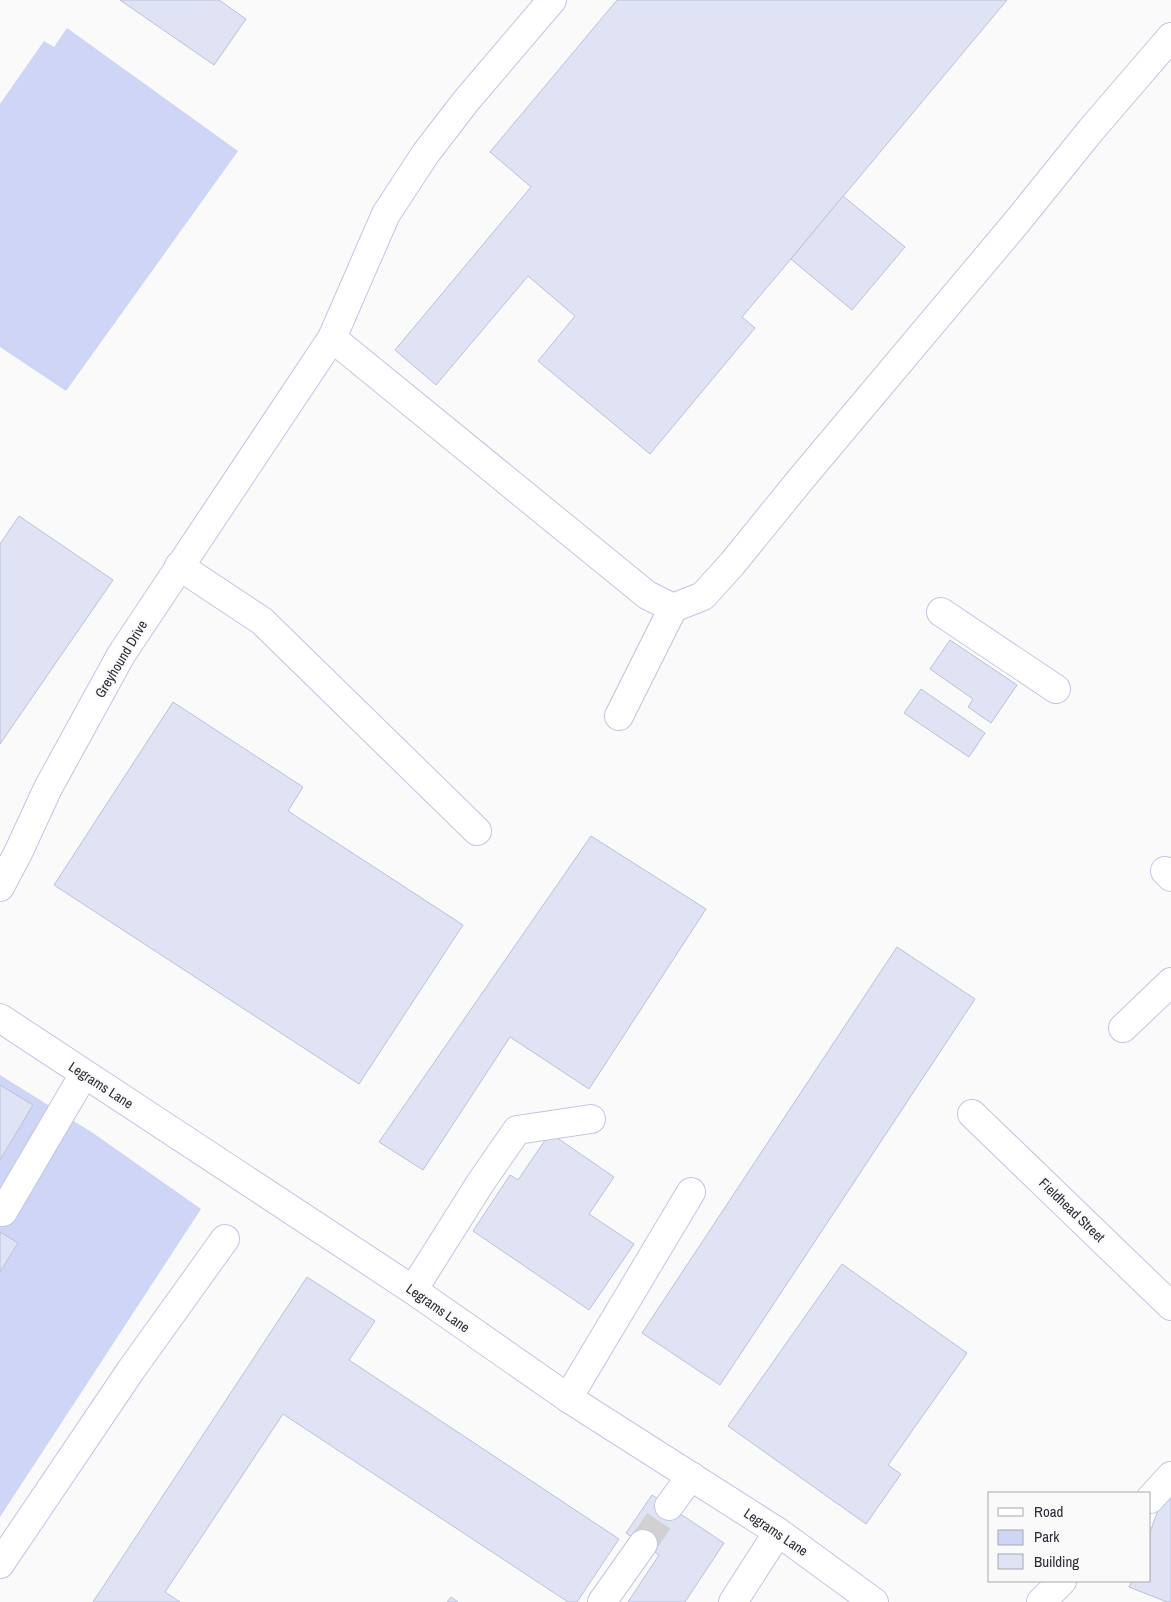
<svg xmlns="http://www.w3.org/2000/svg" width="1171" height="1602" font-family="'Archivo Narrow',sans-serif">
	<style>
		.green { fill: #ced5f7 }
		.building { fill: #dfe3f4; stroke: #bbc0db }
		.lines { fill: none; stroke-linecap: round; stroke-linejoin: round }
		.minor-tunnel { stroke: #d1d1d3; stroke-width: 28; stroke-dasharray: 28 14; stroke-linecap: butt }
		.minor-casing { stroke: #c1c6e1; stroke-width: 30 }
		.minor { stroke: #fff; stroke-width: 28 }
		.labels { text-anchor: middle; stroke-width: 4; stroke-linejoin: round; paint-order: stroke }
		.street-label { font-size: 14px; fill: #2b2d37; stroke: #fafafa }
	</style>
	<rect width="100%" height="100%" fill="#fafafa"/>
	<!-- green -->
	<g class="green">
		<polygon points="67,28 238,151 66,391 0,347 0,104 44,41 54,47"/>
		<polygon points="0,1075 93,1133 201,1209 0,1517"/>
	</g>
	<!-- building -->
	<g class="building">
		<polygon points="120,0 219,0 246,19 214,65"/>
		<polygon points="617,0 1007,0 791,259 742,317 755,328 650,454 538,361 575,316 528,276 436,385 395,350 531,187 490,152"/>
		<polygon points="843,196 905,247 852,310 791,259"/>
		<polygon points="19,516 113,580 0,744 0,544"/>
		<polygon points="950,640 1017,685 991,723 968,707 973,699 930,669"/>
		<polygon points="921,689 985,733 969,757 904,713"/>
		<polygon points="173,702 303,787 288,811 463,925 359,1084 54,885"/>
		<polygon points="591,836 706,909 589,1089 510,1037 423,1170 379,1142"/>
		<polygon points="897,947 975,999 720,1385 642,1333"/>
		<polygon points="0,1085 33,1105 0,1160"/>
		<polygon points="550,1133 614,1177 589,1214 634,1244 589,1310 473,1231 510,1175 518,1180"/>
		<polygon points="0,1232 18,1243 0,1272"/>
		<polygon points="842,1264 967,1353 888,1465 901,1474 866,1524 728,1426"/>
		<polygon points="307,1277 375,1321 349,1360 619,1539 577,1602 568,1602 283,1414 165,1592 180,1602 93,1602"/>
		<polygon points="1171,1475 1171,1602 1167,1602 1129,1587 1132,1581 1150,1581 1150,1532"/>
		<polygon points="652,1495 724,1543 685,1602 628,1602 659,1555 626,1533"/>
		<polygon points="451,1597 458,1602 447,1602"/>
	</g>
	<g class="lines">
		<!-- minor-tunnel -->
		<polyline class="minor-tunnel" points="643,1544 669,1506"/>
		<!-- minor casing -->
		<g class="minor-casing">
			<g id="minor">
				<polyline points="332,338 386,214 426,153 466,101 552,0"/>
				<polyline points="179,566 262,621 477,831"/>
				<polyline points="941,612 1056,689"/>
				<polyline points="619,716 673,608"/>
				<polyline points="1165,871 1171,877"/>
				<polyline points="0,887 18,853 48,788 121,655 332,338 647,595 673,608 703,596 732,564 801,479 1016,223 1091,130 1171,37"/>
				<polyline points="0,1018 413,1290 568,1398 778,1532 874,1602"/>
				<polyline points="1123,1028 1171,982"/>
				<polyline points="972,1114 1171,1306"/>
				<polyline points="3,1212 84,1074"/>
				<polyline points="413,1290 481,1182 517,1130 591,1119"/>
				<polyline points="568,1398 691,1192"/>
				<polyline points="1150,1499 1171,1476"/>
				<polyline points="669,1506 691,1476"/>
				<polyline points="0,1564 131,1370 225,1239"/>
				<polyline points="602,1602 643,1544"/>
				<polyline points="733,1602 778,1532"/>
				<polyline points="1041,1602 1062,1581"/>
			</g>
		</g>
		<!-- minor -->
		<use href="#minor" class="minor"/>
	</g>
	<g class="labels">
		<!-- street labels -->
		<g class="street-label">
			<text transform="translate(121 659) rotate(-59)" y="5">Greyhound Drive</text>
			<text transform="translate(101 1085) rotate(33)" y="5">Legrams Lane</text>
			<text transform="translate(1072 1210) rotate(44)" y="5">Fieldhead Street</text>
			<text transform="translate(438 1308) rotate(35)" y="5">Legrams Lane</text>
			<text transform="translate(776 1532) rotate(34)" y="5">Legrams Lane</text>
		</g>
	</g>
	<!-- legend -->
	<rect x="988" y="1492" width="162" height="90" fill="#fafafa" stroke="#a7a8ac"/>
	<rect x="998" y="1508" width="25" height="8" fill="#ffffff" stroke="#a7a8ac"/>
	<text x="1034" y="1517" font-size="15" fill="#2b2d37">Road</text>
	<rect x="998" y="1530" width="25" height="15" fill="#ced5f7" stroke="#a7a8ac"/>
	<text x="1034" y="1542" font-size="15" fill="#2b2d37">Park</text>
	<rect x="998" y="1554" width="25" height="15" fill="#dfe3f4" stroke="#a7a8ac"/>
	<text x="1034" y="1567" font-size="15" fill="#2b2d37">Building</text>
</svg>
